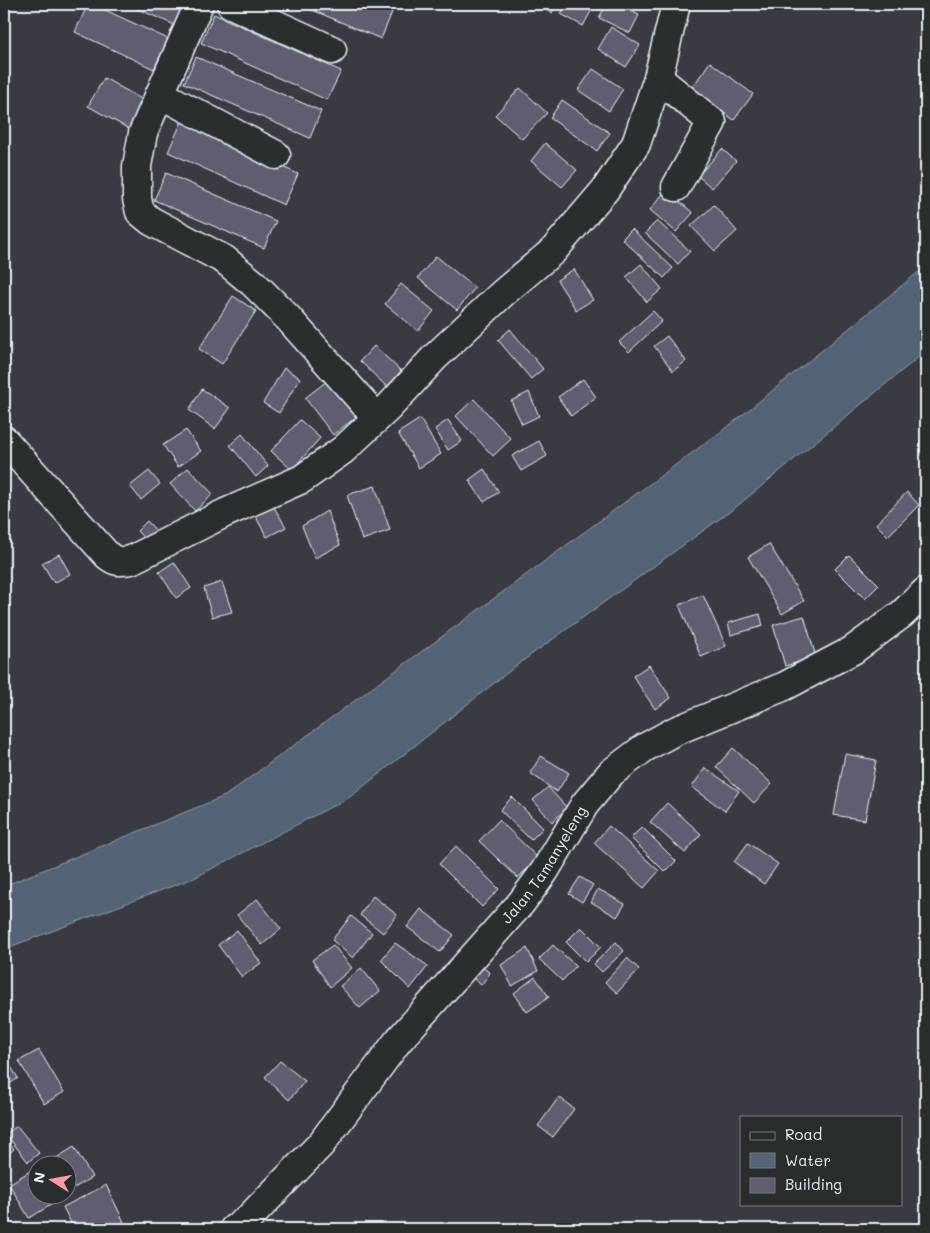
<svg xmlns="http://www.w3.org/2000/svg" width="930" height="1233" font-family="Mali,sans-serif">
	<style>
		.water { fill: #536475; stroke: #8f9ca9 }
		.building { fill: #605d6f; stroke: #e8f1f8 }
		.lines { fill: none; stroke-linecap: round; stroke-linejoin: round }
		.minor-casing { stroke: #e8f1f8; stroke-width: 31 }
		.minor { stroke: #2a2d2e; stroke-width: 28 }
		.labels { text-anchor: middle; stroke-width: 5; stroke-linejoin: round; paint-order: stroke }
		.street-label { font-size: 15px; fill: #e8f1f8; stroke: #2a2d2e }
	</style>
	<rect width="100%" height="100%" fill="#3a3b42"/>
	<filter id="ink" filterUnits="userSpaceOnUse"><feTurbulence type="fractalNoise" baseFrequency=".02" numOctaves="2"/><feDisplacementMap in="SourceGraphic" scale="10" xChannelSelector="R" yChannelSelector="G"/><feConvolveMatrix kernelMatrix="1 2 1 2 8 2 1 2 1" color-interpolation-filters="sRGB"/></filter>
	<g filter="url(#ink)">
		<!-- water -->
		<polygon class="water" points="926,266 926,351 736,507 517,665 350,797 194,878 4,949 4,886 225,796 730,425"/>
		<!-- building -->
		<g class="building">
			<polygon points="88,4 92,4 168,39 154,69 75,32"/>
			<polygon points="126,4 187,4 177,26"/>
			<polygon points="298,4 372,4 392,12 381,39"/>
			<polygon points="533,4 556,4 552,13"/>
			<polygon points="566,4 595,4 583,26 561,14"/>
			<polygon points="606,4 616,4 639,15 630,33 599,18"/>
			<polygon points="630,4 647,4 644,10"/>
			<polygon points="214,14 341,71 327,100 201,43"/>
			<polygon points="611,27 640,45 626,67 598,49"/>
			<polygon points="196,57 321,111 310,138 184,83"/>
			<polygon points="710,62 753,94 734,120 691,89"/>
			<polygon points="593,69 623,89 609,111 578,90"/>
			<polygon points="104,78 145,101 129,129 88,106"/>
			<polygon points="520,88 547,113 522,139 495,115"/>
			<polygon points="562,100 610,133 597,151 550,118"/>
			<polygon points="182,121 298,174 284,205 168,152"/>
			<polygon points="545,143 577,170 562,187 531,161"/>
			<polygon points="722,149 736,161 712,188 698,176"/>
			<polygon points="166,173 276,221 264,248 154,200"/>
			<polygon points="666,190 693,213 676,232 650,210"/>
			<polygon points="714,205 737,231 715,251 691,226"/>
			<polygon points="657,221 690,251 678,264 645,233"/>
			<polygon points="632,229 673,268 664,278 622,239"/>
			<polygon points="436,256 475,288 457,310 418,278"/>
			<polygon points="641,264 662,289 647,302 626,277"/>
			<polygon points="574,269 593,300 576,310 557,280"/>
			<polygon points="401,284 434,311 418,331 385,304"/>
			<polygon points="233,296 256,311 222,364 199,349"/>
			<polygon points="653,311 662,321 629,352 619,342"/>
			<polygon points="510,329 543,369 531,379 498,340"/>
			<polygon points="667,336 686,361 673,371 654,346"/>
			<polygon points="374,346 401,371 387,387 360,361"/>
			<polygon points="284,368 300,378 279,413 263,403"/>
			<polygon points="583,379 596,397 571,416 558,397"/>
			<polygon points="327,381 356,417 333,435 305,398"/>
			<polygon points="202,389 230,408 215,429 189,410"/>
			<polygon points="529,392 539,416 522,424 511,401"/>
			<polygon points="474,399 511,439 493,456 456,416"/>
			<polygon points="420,419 441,454 419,468 398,433"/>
			<polygon points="300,420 320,438 292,470 271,451"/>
			<polygon points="448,420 462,441 448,450 435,429"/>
			<polygon points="186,430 201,451 178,467 163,445"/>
			<polygon points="242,434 268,466 256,477 230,445"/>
			<polygon points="539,441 547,456 521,471 512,456"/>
			<polygon points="188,468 213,494 195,511 170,484"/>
			<polygon points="484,469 499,492 484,502 469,480"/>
			<polygon points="149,471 160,484 141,500 130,486"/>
			<polygon points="375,486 390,530 362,540 347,495"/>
			<polygon points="907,492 919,505 888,536 876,524"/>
			<polygon points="272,504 286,527 267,537 253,512"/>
			<polygon points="327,511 340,545 315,558 302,526"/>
			<polygon points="147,521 159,534 149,544 137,531"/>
			<polygon points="769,544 804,601 782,614 748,557"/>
			<polygon points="59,554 70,574 54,583 42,563"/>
			<polygon points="849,555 879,585 865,599 835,569"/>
			<polygon points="174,562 191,588 176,598 159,572"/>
			<polygon points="222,582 232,612 212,617 204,588"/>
			<polygon points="703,595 726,646 701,657 679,605"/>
			<polygon points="760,614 763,626 731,635 728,623"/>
			<polygon points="804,616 816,657 785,666 773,625"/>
			<polygon points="649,665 671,698 655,709 633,676"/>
			<polygon points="733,748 772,784 754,803 716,767"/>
			<polygon points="845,754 876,760 865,820 834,815"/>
			<polygon points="541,756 569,773 557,792 530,773"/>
			<polygon points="705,768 739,791 725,811 692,787"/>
			<polygon points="548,787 567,808 552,822 533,800"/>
			<polygon points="512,797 543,828 531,840 500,810"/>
			<polygon points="667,803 701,834 685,853 650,822"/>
			<polygon points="499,820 538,858 518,878 479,841"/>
			<polygon points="609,826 659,871 644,888 594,843"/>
			<polygon points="642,827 676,861 665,872 631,838"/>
			<polygon points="748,843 778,864 764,884 734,862"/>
			<polygon points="456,846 499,889 482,907 439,864"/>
			<polygon points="580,877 593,885 582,902 569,894"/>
			<polygon points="598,889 625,904 617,917 591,902"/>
			<polygon points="373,896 397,915 383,933 360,915"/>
			<polygon points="257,899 281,929 262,945 237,915"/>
			<polygon points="421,909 454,935 440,952 407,927"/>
			<polygon points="351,916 372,933 353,958 332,940"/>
			<polygon points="581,927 601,947 586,962 566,942"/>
			<polygon points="237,930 261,963 242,977 218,945"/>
			<polygon points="616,942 624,951 602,972 594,964"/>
			<polygon points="395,943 428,966 410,989 381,960"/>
			<polygon points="333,945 352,968 330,987 312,960"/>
			<polygon points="553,945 576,966 562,981 539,959"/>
			<polygon points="527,948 538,971 512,986 501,965"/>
			<polygon points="627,958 639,969 617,993 605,982"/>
			<polygon points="481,966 490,973 481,985 472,977"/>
			<polygon points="361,968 380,991 360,1008 340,986"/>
			<polygon points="535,977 549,997 527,1012 514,993"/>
			<polygon points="39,1050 64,1092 44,1104 19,1061"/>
			<polygon points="4,1056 18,1078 4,1088"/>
			<polygon points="280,1061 305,1081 289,1100 265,1077"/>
			<polygon points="559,1097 574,1109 553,1137 538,1126"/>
			<polygon points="17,1126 39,1153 28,1162 6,1134"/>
			<polygon points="4,1136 14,1149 4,1158"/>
			<polygon points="74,1147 92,1177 71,1190 68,1185 68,1166 56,1166 53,1160"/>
			<polygon points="35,1168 38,1172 38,1196 52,1196 56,1202 29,1218 9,1184"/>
			<polygon points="106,1185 124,1222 109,1229 74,1229 63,1207"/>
		</g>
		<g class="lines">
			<!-- minor casing -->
			<g class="minor-casing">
				<g id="minor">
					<polyline points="199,4 143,133 137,166 137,199 140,212 151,221 225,260 254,284 288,318 377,418"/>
					<polyline points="231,4 332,50"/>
					<polyline points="658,78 712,122 676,187"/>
					<polyline points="160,94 276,155"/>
					<path d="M4,440l103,115c8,7 13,7 24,5l94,-47 77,-34 41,-29 45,-42 46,-50 69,-65 50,-42 52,-61 31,-46 22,-66 18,-74"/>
					<path id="s1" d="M234,1229l12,-8 75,-77 77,-103 123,-138 23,-31 41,-68 26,-31 33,-25 31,-17 110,-45 68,-36 49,-36 24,-23"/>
				</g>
			</g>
			<!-- minor -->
			<use href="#minor" class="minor"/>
		</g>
	</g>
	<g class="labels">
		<!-- street labels -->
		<g class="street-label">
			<text dy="5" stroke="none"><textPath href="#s1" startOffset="480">Jalan Tamanyeleng</textPath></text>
		</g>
	</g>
	<!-- margin -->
	<rect width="930" height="1233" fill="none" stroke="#2a2d2e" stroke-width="20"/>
	<rect x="10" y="10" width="910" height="1213" fill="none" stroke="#e8f1f8" stroke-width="2" filter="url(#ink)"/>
	<!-- legend -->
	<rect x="740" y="1116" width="162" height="90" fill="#2a2d2e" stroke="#767b7f"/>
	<rect x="750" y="1132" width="25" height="8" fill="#2a2d2e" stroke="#767b7f"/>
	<text x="785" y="1140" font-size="15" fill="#e8f1f8">Road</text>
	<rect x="750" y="1153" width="25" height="15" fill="#536475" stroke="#767b7f"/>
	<text x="785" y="1166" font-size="15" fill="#e8f1f8">Water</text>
	<rect x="750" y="1178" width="25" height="15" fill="#605d6f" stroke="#767b7f"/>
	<text x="785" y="1190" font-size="15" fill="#e8f1f8">Building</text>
	<!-- north arrow -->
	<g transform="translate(52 1180) rotate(281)"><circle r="24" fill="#2a2d2e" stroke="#767b7f"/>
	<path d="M0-4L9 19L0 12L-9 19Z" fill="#ff9aa2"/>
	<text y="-8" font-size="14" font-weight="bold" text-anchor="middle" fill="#e8f1f8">N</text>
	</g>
</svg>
